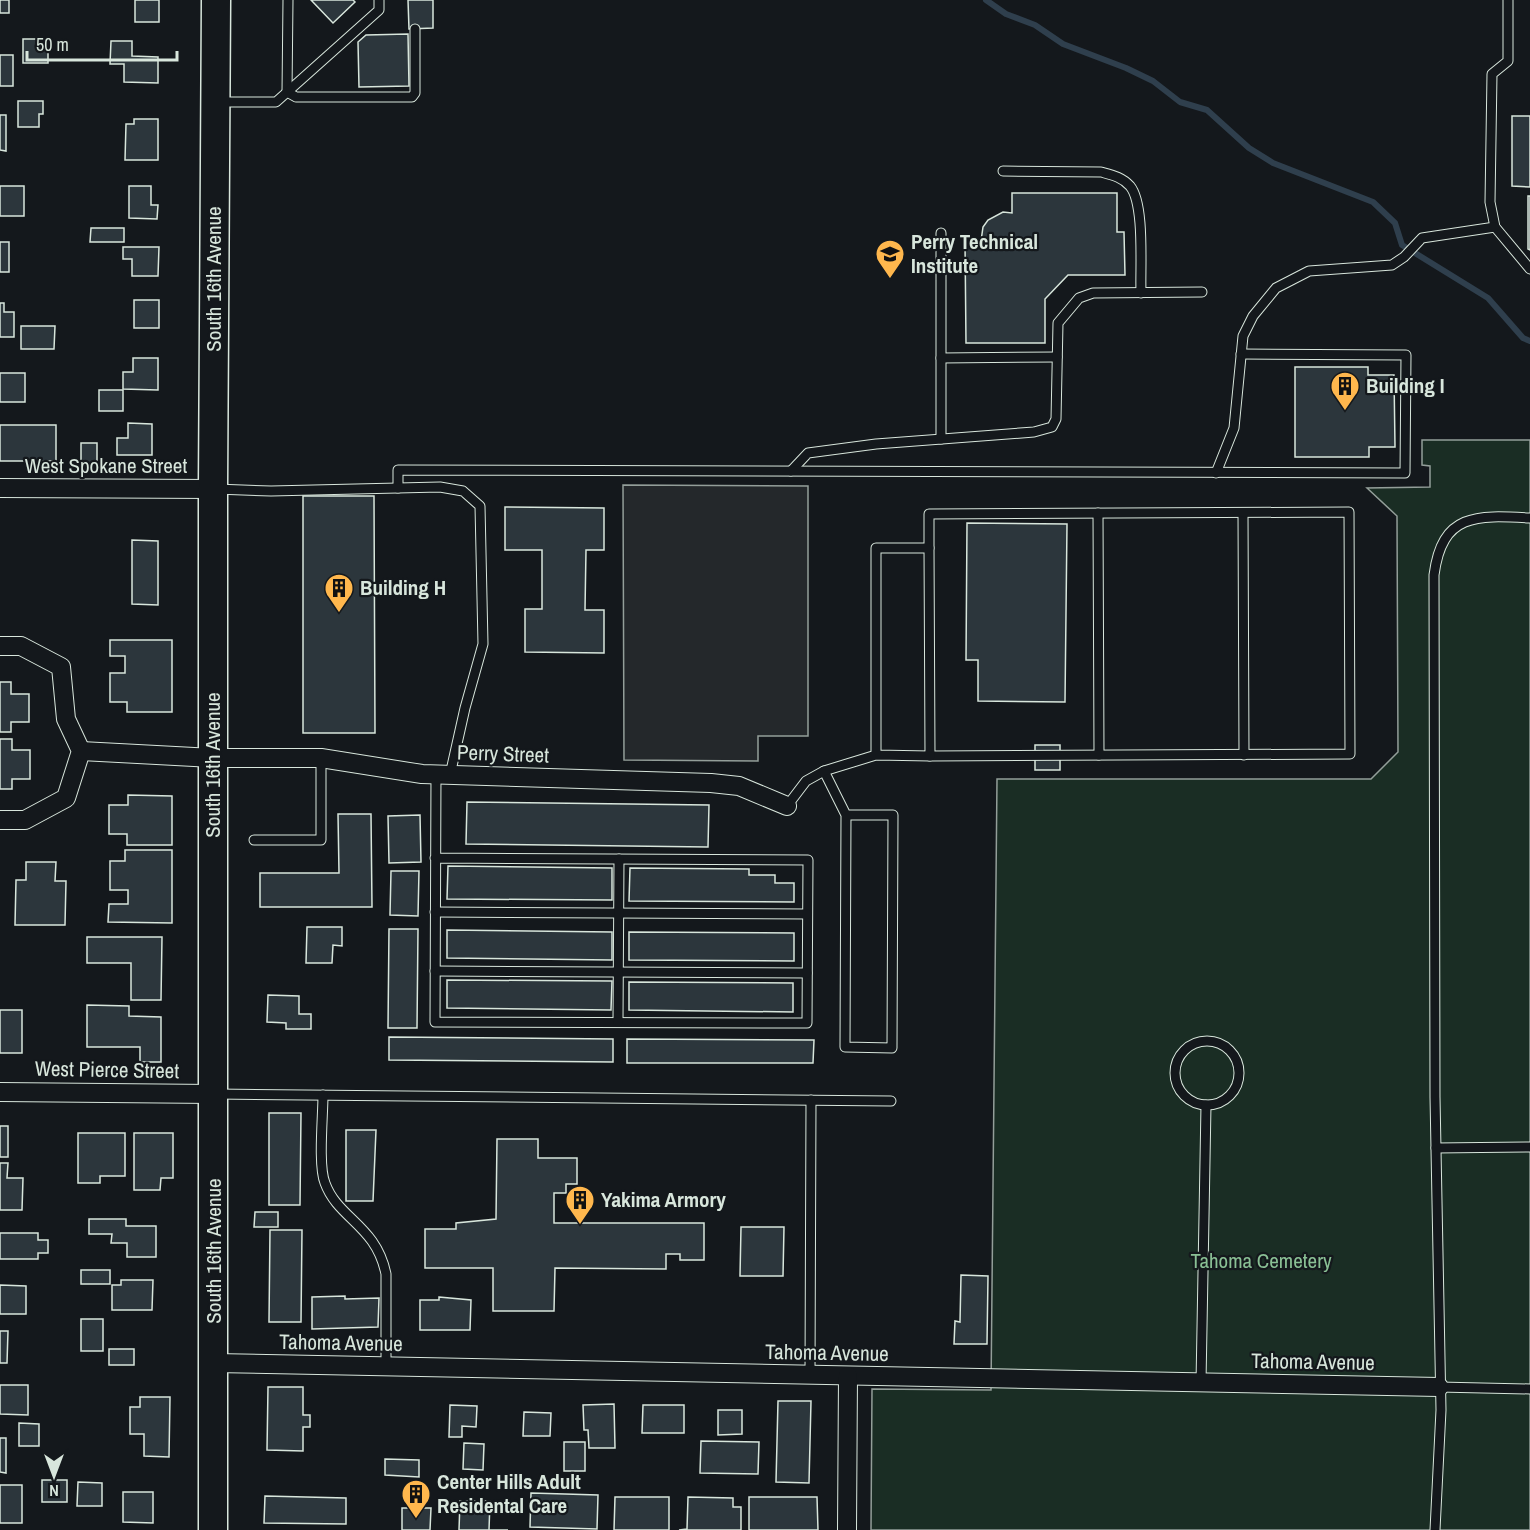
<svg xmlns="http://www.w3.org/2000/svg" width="1530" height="1530" font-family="'Archivo Narrow',sans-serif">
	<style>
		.green { fill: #1a2d24; stroke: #939e99; stroke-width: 1.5 }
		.parking { fill: #24282b; stroke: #939e99; stroke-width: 1.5 }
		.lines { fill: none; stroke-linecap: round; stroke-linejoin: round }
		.stream { stroke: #2f3f4d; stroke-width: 6 }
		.building { fill: #2c363c; stroke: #d8e6dc; stroke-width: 1.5 }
		.service-casing { stroke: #d8e6dc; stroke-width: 11 }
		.minor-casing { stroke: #d8e6dc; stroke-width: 20 }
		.primary-casing { stroke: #d8e6dc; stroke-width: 31 }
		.service { stroke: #14181c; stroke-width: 9 }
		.minor { stroke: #14181c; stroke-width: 18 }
		.primary { stroke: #14181c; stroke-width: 28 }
		.labels { text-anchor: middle; stroke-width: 4.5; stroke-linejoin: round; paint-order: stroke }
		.poi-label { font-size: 21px; font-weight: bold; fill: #d8e6dc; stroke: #14181c; text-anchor: start }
		.street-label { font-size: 21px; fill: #d8e6dc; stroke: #14181c }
		.park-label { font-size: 21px; fill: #8ac095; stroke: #14181c }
	</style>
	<rect width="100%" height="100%" fill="#14181c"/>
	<!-- green -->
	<polygon class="green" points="1422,440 1530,440 1530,1530 871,1530 872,1389 991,1390 997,779 1371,779 1398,752 1397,516 1367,488 1430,487 1430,466 1422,465"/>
	<!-- parking -->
	<polygon class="parking" points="623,485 808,486 808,736 758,736 758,761 624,760"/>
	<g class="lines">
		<!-- stream -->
		<polyline class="stream" points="986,0 1006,14 1035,25 1063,44 1126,68 1153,81 1180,102 1207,110 1249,148 1273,163 1373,202 1395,223 1402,245 1488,298 1523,338 1530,341"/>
	</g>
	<!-- building -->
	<g class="building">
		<rect x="0" y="0" width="9" height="13"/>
		<rect x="135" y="0" width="24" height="22"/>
		<polygon points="311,0 353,0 355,2 333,23"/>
		<polygon points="408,0 433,0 433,28 409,29"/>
		<polygon points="408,34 409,86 359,87 358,42 366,35"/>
		<rect x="23" y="39" width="25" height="24"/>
		<polygon points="111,41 132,41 132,56 158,57 158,83 124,82 124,64 110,64"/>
		<rect x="0" y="55" width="13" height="31"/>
		<polygon points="18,101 43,101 43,114 39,114 39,127 18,127"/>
		<polygon points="0,115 6,115 6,151 0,150"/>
		<polygon points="1512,116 1530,116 1530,187 1512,186"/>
		<polygon points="134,119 158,119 158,160 125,160 126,124 134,124"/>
		<rect x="0" y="186" width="24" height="30"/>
		<polygon points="129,186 151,186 151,205 158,205 157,219 129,218"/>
		<polygon points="1012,193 1117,193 1117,232 1124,232 1125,275 1068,275 1045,299 1045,343 966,343 965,241 981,241 983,227 988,220 1003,212 1012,213"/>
		<polygon points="1528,196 1530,196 1530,250 1528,249"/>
		<polygon points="91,228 124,228 124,242 90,242"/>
		<rect x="0" y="242" width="9" height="30"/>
		<polygon points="123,247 159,247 158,276 132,276 132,259 123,259"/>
		<rect x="134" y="300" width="25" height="28"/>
		<polygon points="0,303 4,303 4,312 14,312 14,337 0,337"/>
		<polygon points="21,326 55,326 54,349 21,349"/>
		<polygon points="133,358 158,358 158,390 123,389 123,372 133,372"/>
		<polygon points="1295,367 1368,367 1368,375 1394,375 1395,447 1369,447 1369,457 1295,457"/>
		<rect x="0" y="373" width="25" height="29"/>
		<rect x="99" y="390" width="24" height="21"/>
		<polygon points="128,423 152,424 152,455 117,455 117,438 128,438"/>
		<rect x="0" y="425" width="56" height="36"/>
		<rect x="81" y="443" width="16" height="21"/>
		<polygon points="303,496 374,496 375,733 303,733"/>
		<polygon points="505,507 604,508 604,550 586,550 585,610 604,610 604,653 525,652 525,609 542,609 542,550 505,550"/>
		<polygon points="967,523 1067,524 1065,702 978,701 978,660 966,660"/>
		<polygon points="132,540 158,541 158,605 132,604"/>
		<polygon points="110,640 172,640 172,712 127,712 127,702 110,702 110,673 125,673 125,656 110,656"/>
		<polygon points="0,682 11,682 11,694 29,694 29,722 11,722 11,732 0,732"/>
		<polygon points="0,739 12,739 12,750 30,750 30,779 12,779 12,789 0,789"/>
		<rect x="1035" y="745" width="25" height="25"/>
		<polygon points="128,795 172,796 172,845 127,845 127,834 109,834 109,805 128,805"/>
		<polygon points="467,802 709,805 708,847 466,844"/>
		<polygon points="338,814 371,814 372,907 260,907 260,873 339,873"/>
		<polygon points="420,815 421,862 389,863 388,816"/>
		<polygon points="125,850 172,850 172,923 108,922 109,904 128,904 128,890 110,890 110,861 125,861"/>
		<polygon points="26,862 56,862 55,881 66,881 65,925 15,925 16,880 26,880"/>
		<polygon points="448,866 612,868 612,900 447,899"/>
		<polygon points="630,868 749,869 749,875 775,875 775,883 794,883 794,902 629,901"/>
		<polygon points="391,871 419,871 418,916 390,915"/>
		<polygon points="307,927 342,927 342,946 333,945 332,963 306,963"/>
		<polygon points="389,929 418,929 417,1028 388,1028"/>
		<polygon points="447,930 612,932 612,960 447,958"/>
		<polygon points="629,932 794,933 794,961 629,960"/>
		<polygon points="87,937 162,937 161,1000 131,1000 131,963 87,963"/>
		<polygon points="447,980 612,981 611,1010 447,1008"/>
		<polygon points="629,982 793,983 793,1012 629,1010"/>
		<polygon points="268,995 299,996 299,1014 311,1014 311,1029 286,1029 286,1023 267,1022"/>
		<polygon points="87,1005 129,1006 129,1016 161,1017 161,1062 140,1062 140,1047 87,1047"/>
		<rect x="0" y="1010" width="22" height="43"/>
		<polygon points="389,1037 613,1039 613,1062 389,1060"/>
		<polygon points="627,1039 814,1040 813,1063 627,1063"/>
		<polygon points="269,1113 301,1113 300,1205 269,1205"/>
		<rect x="0" y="1126" width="8" height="31"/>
		<polygon points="346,1130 376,1130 373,1201 346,1201"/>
		<polygon points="78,1133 125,1133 125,1176 100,1176 100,1183 78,1183"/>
		<polygon points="134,1133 173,1133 173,1178 161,1178 160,1190 134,1190"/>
		<polygon points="497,1139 538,1139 538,1158 577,1158 577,1184 566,1184 566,1193 554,1193 554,1223 704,1223 704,1260 680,1260 680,1254 666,1254 666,1269 555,1268 554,1311 493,1311 493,1268 425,1268 425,1229 456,1229 456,1223 496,1219"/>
		<polygon points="0,1163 8,1163 7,1178 23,1178 22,1210 0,1210"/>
		<polygon points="255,1212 278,1212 278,1227 254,1227"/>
		<polygon points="89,1219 126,1219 126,1226 156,1226 156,1257 127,1257 127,1243 111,1243 112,1234 89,1234"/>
		<polygon points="741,1227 784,1227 783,1276 740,1276"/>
		<polygon points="270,1230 302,1230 301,1322 269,1322"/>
		<polygon points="0,1233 38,1233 38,1240 48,1240 48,1253 38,1253 38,1259 0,1259"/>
		<rect x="81" y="1270" width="29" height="14"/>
		<polygon points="961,1275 988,1276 987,1344 954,1344 955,1321 960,1322"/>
		<polygon points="121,1280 153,1280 152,1310 112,1310 112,1285 121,1285"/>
		<polygon points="0,1285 26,1286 26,1314 0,1314"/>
		<polygon points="345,1296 345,1299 379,1298 378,1327 312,1329 312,1297"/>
		<polygon points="439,1297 471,1300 470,1330 420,1330 420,1300 439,1300"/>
		<rect x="81" y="1319" width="22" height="32"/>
		<polygon points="0,1331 8,1331 7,1363 0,1363"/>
		<rect x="109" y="1349" width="25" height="16"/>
		<polygon points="0,1385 28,1385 28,1415 0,1414"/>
		<polygon points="268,1387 303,1387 303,1415 310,1415 310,1427 303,1427 303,1451 267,1450"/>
		<polygon points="140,1397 170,1397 169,1457 144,1456 144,1434 130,1434 130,1407 140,1407"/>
		<polygon points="778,1401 811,1401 809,1483 776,1482"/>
		<polygon points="614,1404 615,1448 589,1448 588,1430 584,1430 583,1405"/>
		<polygon points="450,1405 477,1406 476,1427 462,1426 462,1437 449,1437"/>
		<polygon points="643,1405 684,1405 684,1433 642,1433"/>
		<polygon points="718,1410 742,1410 742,1434 718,1435"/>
		<polygon points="524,1412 551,1413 550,1436 523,1436"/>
		<polygon points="19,1423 39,1424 39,1446 19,1446"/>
		<polygon points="0,1438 6,1438 6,1473 0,1472"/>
		<polygon points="701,1441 759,1442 758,1474 700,1473"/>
		<rect x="564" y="1442" width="21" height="29"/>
		<polygon points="464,1443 484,1444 483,1470 463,1469"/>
		<polygon points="385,1459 419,1460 419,1477 385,1475"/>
		<rect x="42" y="1480" width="25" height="22"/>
		<polygon points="78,1482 102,1483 102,1506 77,1506"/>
		<rect x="0" y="1485" width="22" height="38"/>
		<polygon points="123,1492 153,1492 153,1523 123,1522"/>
		<polygon points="531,1493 598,1495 597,1529 530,1527"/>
		<polygon points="265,1496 346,1498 346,1524 264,1523"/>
		<polygon points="615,1497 669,1497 669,1530 614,1530"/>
		<polygon points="688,1497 733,1498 733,1507 741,1507 741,1530 679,1530 687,1529"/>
		<polygon points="749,1497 817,1497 818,1530 749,1530"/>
		<polygon points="460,1501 490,1501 489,1530 508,1530 459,1530"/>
		<polygon points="402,1508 431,1508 430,1530 402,1530"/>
	</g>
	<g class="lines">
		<!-- service casing -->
		<g class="service-casing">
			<g id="service">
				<polyline points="288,0 287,92 296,97 412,97 415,93 415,29"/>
				<polyline points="1508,0 1508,61 1492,74 1490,202 1495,227 1530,269"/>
				<polyline points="219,102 276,102 379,10 379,0"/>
				<path d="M1003,171l98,1c11,3 21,5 29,14 15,18 10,82 11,107"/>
				<polyline points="941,233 941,439"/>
				<polyline points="941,358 1057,357"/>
				<polyline points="791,471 808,453 876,444 1034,432 1052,427 1056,419 1058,323 1079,298 1093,293 1202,292"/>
				<polyline points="1216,473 1234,428 1243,336 1253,316 1276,288 1309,271 1392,265 1404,257 1422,238 1495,227"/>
				<polyline points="398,488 398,470 1405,473 1406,355 1241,354"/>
				<polyline points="215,489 271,491 440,487 463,491 480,506 483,644 465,708 450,775"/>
				<polyline points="1098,513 1099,755"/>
				<polyline points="1243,513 1244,755"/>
				<polyline points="929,548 929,514 1349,512 1350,754 930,756"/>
				<polyline points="824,771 846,815 845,1047 892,1048 893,815 846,815"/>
				<polyline points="787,806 806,781 824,771 876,755 876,548 929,548 930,756 876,755"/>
				<polyline points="254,840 321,840 321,758"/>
				<polyline points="435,858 808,860 807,1023 435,1022 436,774"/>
				<polyline points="435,912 807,914"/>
				<polyline points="435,971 807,973"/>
				<polyline points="618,1022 619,859"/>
				<circle cx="1207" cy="1073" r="32"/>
				<polyline points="216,1094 891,1101"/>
				<path d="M323,1095c0,21 -5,71 2,88 13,36 51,42 61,91v93"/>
				<polyline points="1436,1148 1530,1147"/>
				<polyline points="810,1375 811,1100"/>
				<polyline points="1201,1383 1206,1105"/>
				<polyline points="1439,1387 1530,1389"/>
				<path d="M1435,1530l6,-120 -6,-313 -1,-522c8,-62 42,-60 96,-57"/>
			</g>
		</g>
		<!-- minor casing -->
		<g class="minor-casing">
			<g id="minor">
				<polyline points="0,488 213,489"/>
				<polyline points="0,646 21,646 61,667 66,719 81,751 66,798 25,820 0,820"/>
				<polyline points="81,751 213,758 321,758 422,774 711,783 739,786 787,806"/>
				<polyline points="0,1092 213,1094"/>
				<polyline points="214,1363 1439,1387"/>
				<polyline points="847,1530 848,1376"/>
			</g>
		</g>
		<!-- primary casing -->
		<g class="primary-casing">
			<polyline id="primary" points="213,1530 213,489 216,0"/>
		</g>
		<!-- service -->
		<use href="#service" class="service"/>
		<!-- minor -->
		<use href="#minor" class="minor"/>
		<!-- primary -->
		<use href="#primary" class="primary"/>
	</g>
	<!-- icons -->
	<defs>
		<g id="university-pin" transform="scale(1.5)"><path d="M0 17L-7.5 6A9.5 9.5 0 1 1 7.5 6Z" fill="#ffb74d" stroke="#14181c"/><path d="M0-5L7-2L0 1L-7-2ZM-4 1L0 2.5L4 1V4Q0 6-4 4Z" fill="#111"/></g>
		<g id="building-pin" transform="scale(1.5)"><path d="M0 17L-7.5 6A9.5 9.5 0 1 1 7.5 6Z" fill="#ffb74d" stroke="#14181c"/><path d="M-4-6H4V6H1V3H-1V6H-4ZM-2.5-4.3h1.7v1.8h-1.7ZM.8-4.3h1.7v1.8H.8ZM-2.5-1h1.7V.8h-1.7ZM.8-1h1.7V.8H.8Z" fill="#111"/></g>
	</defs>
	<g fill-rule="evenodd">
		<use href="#university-pin" x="890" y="254"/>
		<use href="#building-pin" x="1345" y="386"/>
		<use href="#building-pin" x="339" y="588"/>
		<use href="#building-pin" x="580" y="1200"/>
		<use href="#building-pin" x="416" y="1494"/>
	</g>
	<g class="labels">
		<!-- poi labels -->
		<g class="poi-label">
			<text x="911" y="249">Perry Technical<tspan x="911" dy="24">Institute</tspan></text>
			<text x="1366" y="393">Building I</text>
			<text x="360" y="595">Building H</text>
			<text x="601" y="1207">Yakima Armory</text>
			<text x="437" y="1489">Center Hills Adult<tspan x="437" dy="24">Residental Care</tspan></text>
		</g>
		<!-- street labels -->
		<g class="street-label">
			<text transform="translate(214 279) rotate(-90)" y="7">South 16th Avenue</text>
			<text x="106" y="473">West Spokane Street</text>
			<text transform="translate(503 754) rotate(2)" y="7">Perry Street</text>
			<text transform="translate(213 765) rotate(-90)" y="7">South 16th Avenue</text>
			<text transform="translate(107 1070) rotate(1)" y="7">West Pierce Street</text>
			<text transform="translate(214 1251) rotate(-90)" y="7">South 16th Avenue</text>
			<text transform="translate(341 1343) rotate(1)" y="7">Tahoma Avenue</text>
			<text transform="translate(827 1353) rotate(1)" y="7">Tahoma Avenue</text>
			<text transform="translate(1313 1362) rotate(1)" y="7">Tahoma Avenue</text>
		</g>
		<!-- park labels -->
		<g class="park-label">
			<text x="1261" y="1268">Tahoma Cemetery</text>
		</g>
	</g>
	<!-- north arrow -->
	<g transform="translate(54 1476) rotate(180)" stroke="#14181c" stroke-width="4.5" paint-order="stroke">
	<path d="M0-4.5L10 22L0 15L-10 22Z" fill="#d8e6dc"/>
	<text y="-9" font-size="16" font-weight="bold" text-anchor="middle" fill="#d8e6dc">N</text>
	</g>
	<!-- scale -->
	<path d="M27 51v9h150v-9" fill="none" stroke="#d8e6dc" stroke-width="3"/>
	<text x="36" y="51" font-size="18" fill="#d8e6dc" stroke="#14181c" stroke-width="4.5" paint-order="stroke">50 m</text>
</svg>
